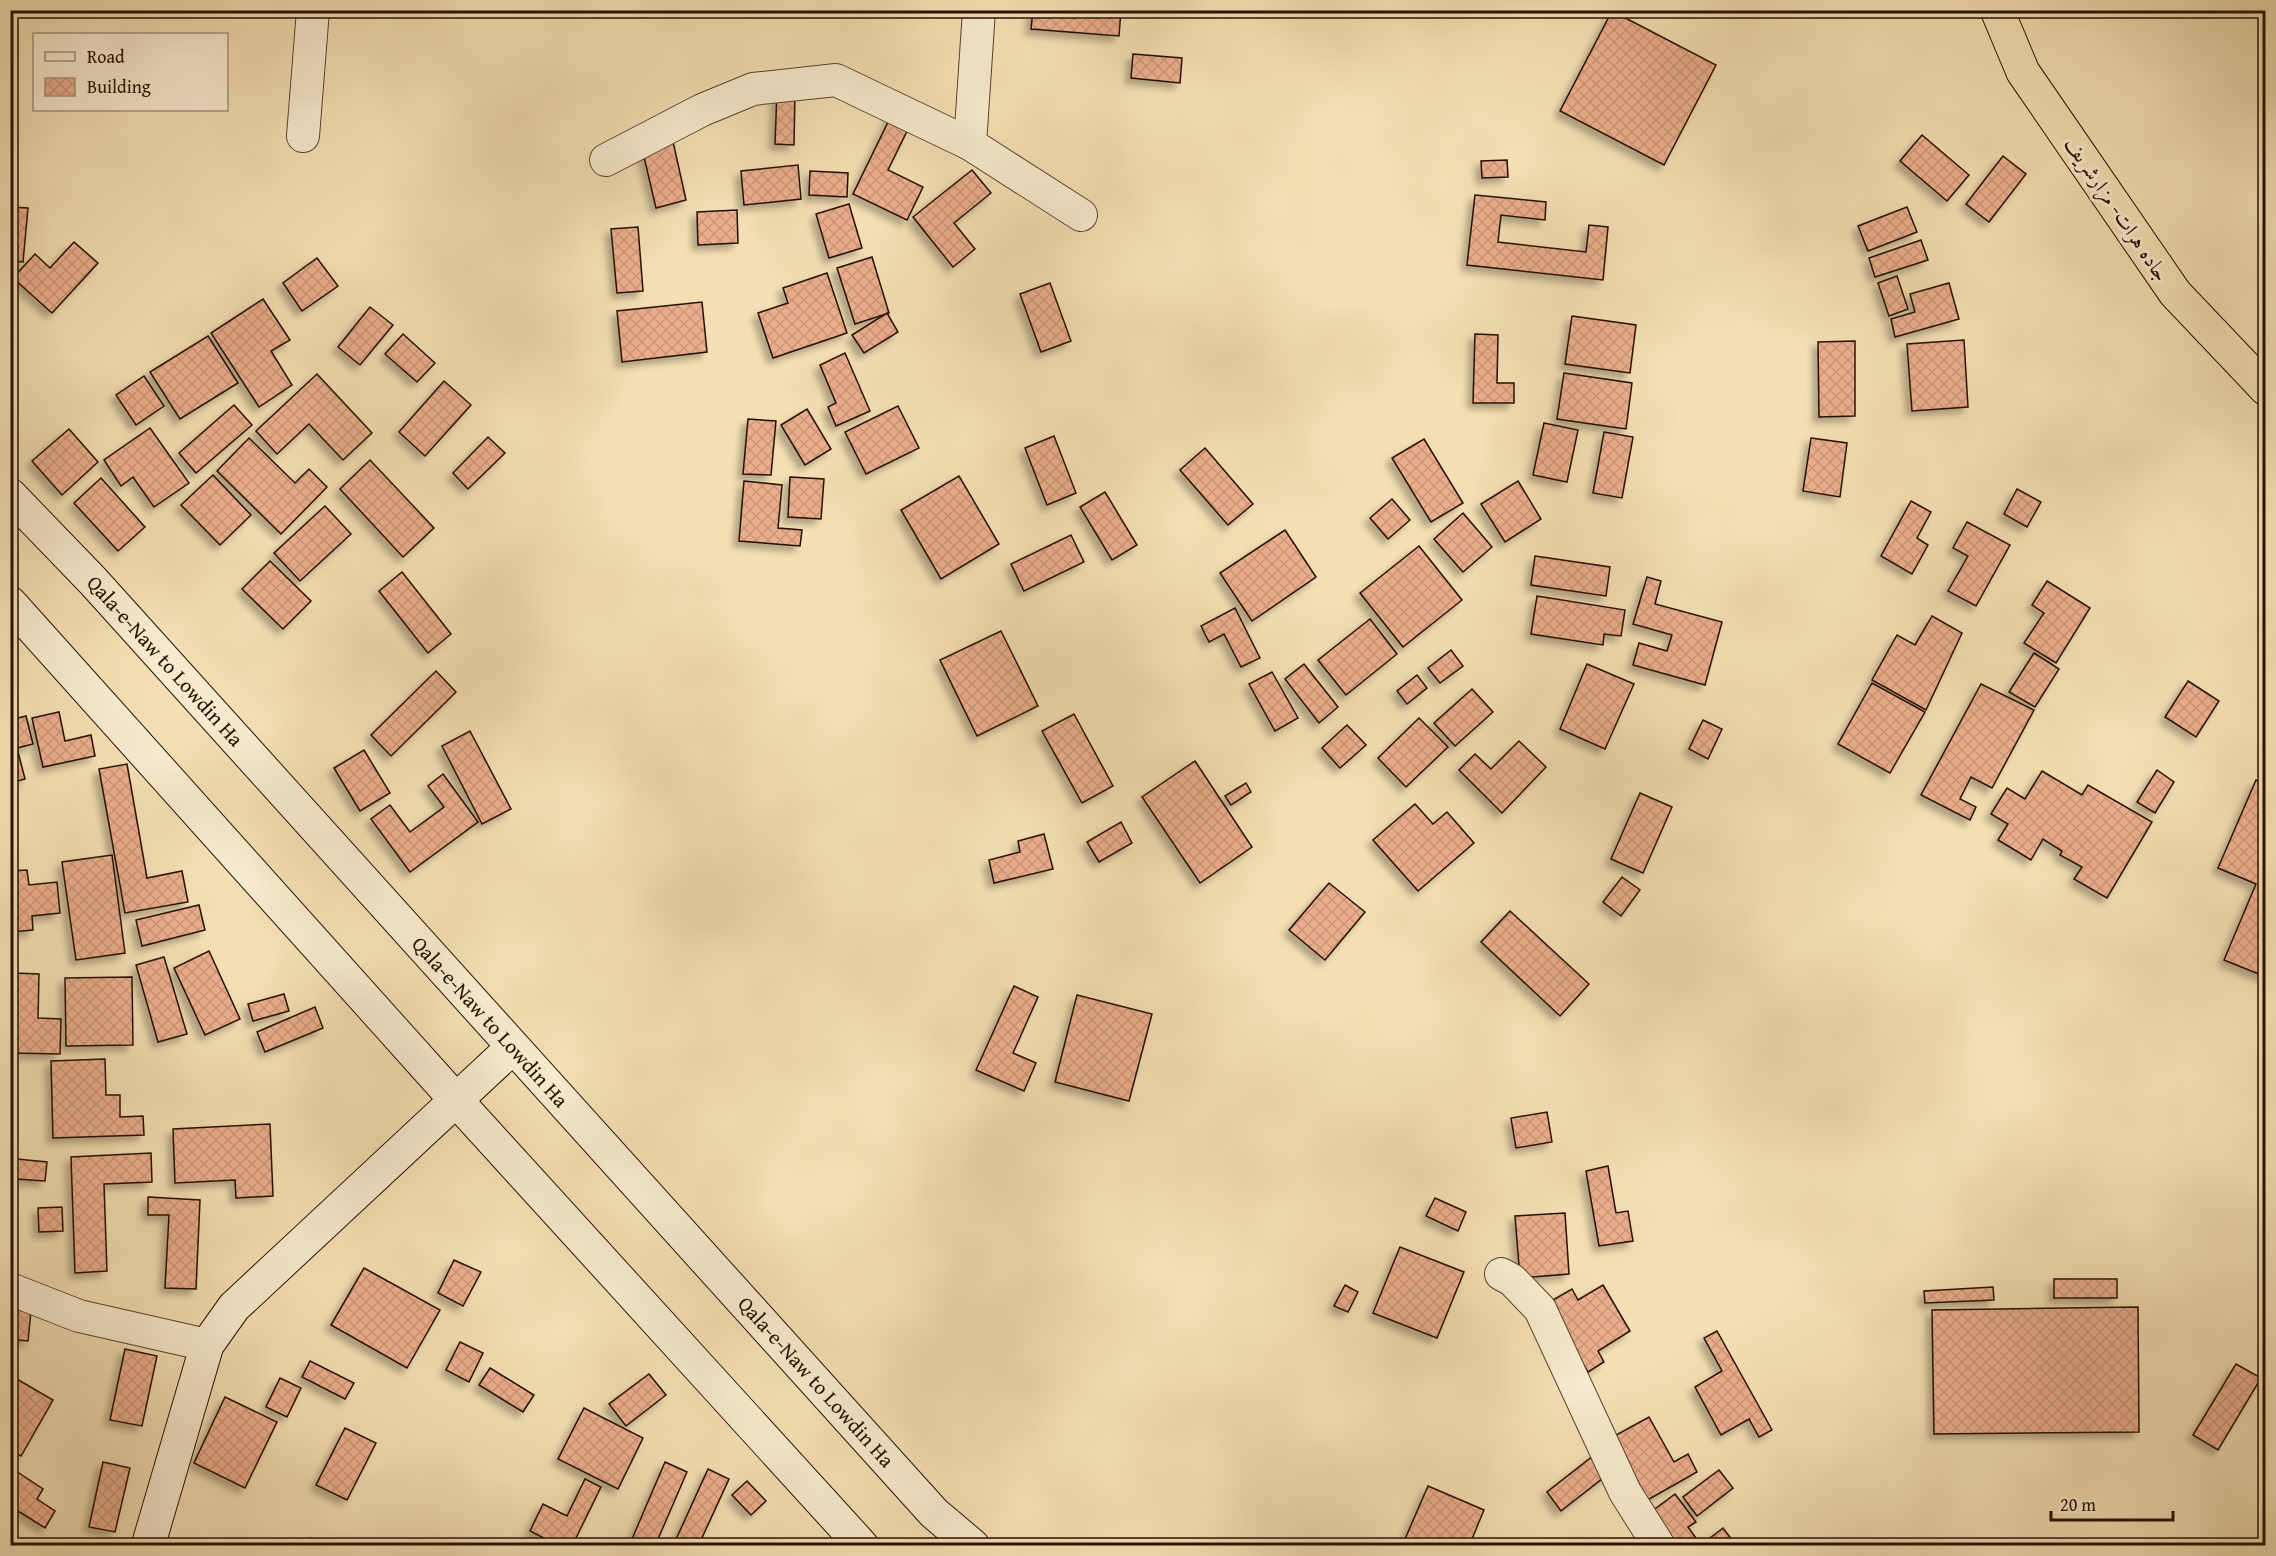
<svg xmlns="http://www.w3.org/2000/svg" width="2276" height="1556" font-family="'Gentium Book Plus',Amiri,serif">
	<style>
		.building { fill: url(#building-cross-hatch); stroke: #261000; stroke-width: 1.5; filter: url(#shadow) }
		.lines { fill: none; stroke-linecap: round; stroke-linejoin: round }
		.street-casing { stroke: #59442d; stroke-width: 34 }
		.secondary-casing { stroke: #261000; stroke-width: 35 }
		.highway-casing { stroke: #261000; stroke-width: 35 }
		.street { stroke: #f7eace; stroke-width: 32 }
		.secondary { stroke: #f7eace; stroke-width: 33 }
		.highway { stroke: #f3dfb3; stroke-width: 33 }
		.labels { text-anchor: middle; stroke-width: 6; stroke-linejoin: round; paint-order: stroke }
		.street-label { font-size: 21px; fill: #261000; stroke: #f7eace }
	</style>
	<defs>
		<pattern id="building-cross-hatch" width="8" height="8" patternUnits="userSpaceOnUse" patternTransform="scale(1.5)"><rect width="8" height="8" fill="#ebae8d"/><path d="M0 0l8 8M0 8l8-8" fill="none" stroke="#c99578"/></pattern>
		<filter id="shadow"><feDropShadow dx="-5.5" dy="5.5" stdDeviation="3" flood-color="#0004"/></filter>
	</defs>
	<rect width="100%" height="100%" fill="#f3dfb3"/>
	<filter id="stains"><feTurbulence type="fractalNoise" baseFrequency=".00333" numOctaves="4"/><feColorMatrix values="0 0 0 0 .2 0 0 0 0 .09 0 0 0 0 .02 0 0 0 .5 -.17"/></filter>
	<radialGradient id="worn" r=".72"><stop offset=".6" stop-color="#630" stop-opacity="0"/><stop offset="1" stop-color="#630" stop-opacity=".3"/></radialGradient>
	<!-- building -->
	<g class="building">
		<polygon points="1033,10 1121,10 1119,36 1031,29"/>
		<polygon points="1612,11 1716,65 1664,165 1560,111"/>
		<polygon points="1133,54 1182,58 1180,83 1131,78"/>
		<polygon points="777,91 795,92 794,145 775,144"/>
		<polygon points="893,112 912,121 888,170 923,187 907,220 853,194"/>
		<polygon points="1922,135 1969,175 1947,201 1900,161"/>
		<polygon points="672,137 686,200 656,208 641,144"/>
		<polygon points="2003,156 2026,174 1989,222 1966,204"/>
		<polygon points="1507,160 1508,177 1482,178 1481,161"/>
		<polygon points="798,165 801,199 744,205 741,171"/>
		<polygon points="972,170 991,193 954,223 975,249 953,267 913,217"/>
		<polygon points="810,171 848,173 847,197 809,195"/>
		<polygon points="1475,195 1546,202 1545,220 1501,215 1498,242 1586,252 1589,225 1608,227 1603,280 1467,265"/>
		<polygon points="849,204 862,248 829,258 816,214"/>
		<polygon points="10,207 28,208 23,262 10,261"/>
		<polygon points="1907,207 1917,232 1868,251 1858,226"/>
		<polygon points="737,210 738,243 698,245 697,212"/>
		<polygon points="638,227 643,291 617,293 611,229"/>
		<polygon points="1921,240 1928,260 1875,277 1869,258"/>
		<polygon points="74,242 98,263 52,313 13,278 35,254 50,268"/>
		<polygon points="872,257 889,313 855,324 837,268"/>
		<polygon points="317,258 338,286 302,311 283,283"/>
		<polygon points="827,273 847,333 773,358 758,313 788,303 783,288"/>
		<polygon points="1897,276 1908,309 1889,316 1878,283"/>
		<polygon points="1050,283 1071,341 1041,352 1020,294"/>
		<polygon points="1949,283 1959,319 1895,337 1891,319 1915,312 1910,294"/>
		<polygon points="263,299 290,340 271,351 292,385 259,407 211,333"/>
		<polygon points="702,302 707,352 622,362 617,311"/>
		<polygon points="370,307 393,325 360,365 338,347"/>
		<polygon points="887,313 898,332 864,353 852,335"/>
		<polygon points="1572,316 1636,325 1630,373 1565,364"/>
		<polygon points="403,334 435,363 417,382 385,354"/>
		<polygon points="1475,334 1498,335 1497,383 1514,383 1514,403 1473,403"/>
		<polygon points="208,336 238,383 180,419 150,372"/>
		<polygon points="1964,340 1968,407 1912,411 1907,344"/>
		<polygon points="1855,341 1855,416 1819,417 1818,342"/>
		<polygon points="845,353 870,411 836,426 828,407 836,403 820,365"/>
		<polygon points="1564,373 1632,383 1626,429 1557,419"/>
		<polygon points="317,374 372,433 343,460 309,424 277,454 256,431"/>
		<polygon points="144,376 164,406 136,425 116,395"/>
		<polygon points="444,381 471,405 425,456 399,432"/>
		<polygon points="234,405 252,425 196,473 179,453"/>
		<polygon points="898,406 919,448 866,474 845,432"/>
		<polygon points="807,409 831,449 805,465 781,425"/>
		<polygon points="748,419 776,421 771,475 743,474"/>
		<polygon points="1544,423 1578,430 1567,482 1533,475"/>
		<polygon points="150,428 189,483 154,507 133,477 121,486 104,460"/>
		<polygon points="69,429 98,462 62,495 32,461"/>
		<polygon points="1604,432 1633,437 1622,498 1593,493"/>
		<polygon points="1054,436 1076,493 1047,505 1025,448"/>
		<polygon points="488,437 505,453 468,489 453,473"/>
		<polygon points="249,438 295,483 309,469 327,487 281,534 217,471"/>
		<polygon points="1811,438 1847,443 1840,497 1803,491"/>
		<polygon points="1424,439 1463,503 1431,522 1392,458"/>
		<polygon points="1205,448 1253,504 1228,525 1180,470"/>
		<polygon points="370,460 434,528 403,557 340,489"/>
		<polygon points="213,475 251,515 220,545 181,505"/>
		<polygon points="959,476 999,544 941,579 901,510"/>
		<polygon points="790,477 824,479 821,519 788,517"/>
		<polygon points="101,478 145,527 118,551 74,503"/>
		<polygon points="744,481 782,485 778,528 802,530 800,546 739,541"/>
		<polygon points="1518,481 1541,519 1505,542 1481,504"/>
		<polygon points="2017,489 2041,502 2027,527 2004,514"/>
		<polygon points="1105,492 1137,545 1112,560 1080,507"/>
		<polygon points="1392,499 1410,520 1388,539 1370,518"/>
		<polygon points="1911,501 1931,512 1917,538 1928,545 1912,574 1881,556"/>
		<polygon points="325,506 351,534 300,581 274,553"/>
		<polygon points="1463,513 1492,547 1463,572 1434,539"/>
		<polygon points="1967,522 2010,545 1976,606 1948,591 1968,556 1953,548"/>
		<polygon points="1285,530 1316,577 1252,621 1220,573"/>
		<polygon points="1071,535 1084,562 1024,591 1011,564"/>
		<polygon points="1419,546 1462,600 1403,647 1360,593"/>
		<polygon points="1535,556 1610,567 1606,596 1531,585"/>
		<polygon points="270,561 311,601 283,629 242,589"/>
		<polygon points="402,572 451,634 428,653 379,591"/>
		<polygon points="1647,577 1661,581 1655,604 1722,622 1705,685 1633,665 1639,643 1667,651 1672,635 1633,624"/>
		<polygon points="2047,581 2090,608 2056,663 2024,643 2044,613 2032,605"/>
		<polygon points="1537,596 1625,610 1621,636 1604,634 1603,645 1531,634"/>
		<polygon points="1235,608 1260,658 1241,667 1224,634 1209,642 1201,626"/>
		<polygon points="1932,616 1962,633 1926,710 1872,680 1897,635 1915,645"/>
		<polygon points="1370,619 1397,654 1346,695 1318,660"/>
		<polygon points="1001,631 1038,706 977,736 940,660"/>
		<polygon points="1451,650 1463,666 1440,683 1428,668"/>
		<polygon points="2034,653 2059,669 2035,707 2009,692"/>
		<polygon points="1304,664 1338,707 1319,723 1285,679"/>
		<polygon points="1587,664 1634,684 1605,749 1560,729"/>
		<polygon points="436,671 456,692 391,756 371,735"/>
		<polygon points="1272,672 1298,718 1275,731 1249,684"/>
		<polygon points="1417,675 1427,688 1407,704 1397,691"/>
		<polygon points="2188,681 2219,701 2196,737 2165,717"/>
		<polygon points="1872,683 1925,712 1890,773 1838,744"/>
		<polygon points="1981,684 2034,710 1992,788 1971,777 1960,799 1976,807 1970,820 1921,795"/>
		<polygon points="1472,689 1493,712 1455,746 1434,723"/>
		<polygon points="59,712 65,741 91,735 95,756 43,767 32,718"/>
		<polygon points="1074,714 1113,786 1082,803 1042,731"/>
		<polygon points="26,716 33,744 17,748 25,779 10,783 10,720"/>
		<polygon points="1419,718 1448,747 1406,787 1378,758"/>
		<polygon points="1703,720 1722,729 1708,759 1689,749"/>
		<polygon points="1347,725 1366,745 1340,768 1322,748"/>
		<polygon points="470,731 511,809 482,824 442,746"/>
		<polygon points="1519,741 1546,767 1502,813 1459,770 1475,754 1491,769"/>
		<polygon points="364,750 390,793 360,811 334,768"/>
		<polygon points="1195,761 1252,847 1200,883 1142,797"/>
		<polygon points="127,764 147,878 182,871 188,902 125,913 99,769"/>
		<polygon points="2157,770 2174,782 2155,813 2137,802"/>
		<polygon points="2042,771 2082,795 2088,785 2152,822 2107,898 2074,879 2082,867 2060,855 2062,851 2043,839 2031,860 1998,840 2008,824 1991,814 2007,788 2025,799"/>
		<polygon points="443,774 478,822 410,872 371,819 390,805 410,832 444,807 428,786"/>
		<polygon points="2256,780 2266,784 2266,977 2224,960 2256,884 2218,868"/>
		<polygon points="1246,783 1251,792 1231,805 1225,796"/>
		<polygon points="1640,793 1672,807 1643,873 1611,859"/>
		<polygon points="1415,804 1433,824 1447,812 1474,843 1418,891 1373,840"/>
		<polygon points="1121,822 1132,843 1099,862 1087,842"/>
		<polygon points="1044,834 1053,869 994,883 989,860 1020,852 1018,841"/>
		<polygon points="112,855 125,953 76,960 62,862"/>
		<polygon points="27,870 29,885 57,882 60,913 32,916 33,930 10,932 10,871"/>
		<polygon points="1622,877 1640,890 1621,916 1603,902"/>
		<polygon points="1329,883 1365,912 1325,960 1289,930"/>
		<polygon points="199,905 205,930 142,946 136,920"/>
		<polygon points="1510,911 1589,984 1560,1016 1481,942"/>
		<polygon points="209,951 240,1019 205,1035 174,968"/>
		<polygon points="164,957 187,1034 158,1042 136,965"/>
		<polygon points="13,973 39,974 38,1018 61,1019 60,1054 11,1053"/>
		<polygon points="132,977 133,1045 66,1046 65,978"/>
		<polygon points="1014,986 1038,997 1013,1053 1036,1063 1024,1091 976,1070"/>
		<polygon points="284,994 289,1011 253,1021 248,1004"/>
		<polygon points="1077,995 1152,1014 1129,1101 1055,1082"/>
		<polygon points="315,1007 323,1028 265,1052 257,1032"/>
		<polygon points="105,1059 106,1095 120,1095 120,1117 143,1116 144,1135 53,1138 51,1061"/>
		<polygon points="1547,1112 1552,1142 1516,1148 1511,1118"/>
		<polygon points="270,1124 273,1196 236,1198 235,1180 175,1183 173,1129"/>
		<polygon points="151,1153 152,1182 104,1184 107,1271 75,1273 71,1157"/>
		<polygon points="17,1159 47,1162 45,1181 16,1179"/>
		<polygon points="1608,1166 1616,1213 1628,1211 1633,1241 1599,1246 1586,1171"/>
		<polygon points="148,1197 200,1200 196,1289 165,1288 169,1215 148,1215"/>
		<polygon points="1435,1198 1466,1212 1458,1231 1426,1216"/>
		<polygon points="62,1207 63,1231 39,1232 38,1208"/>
		<polygon points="1565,1213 1569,1274 1520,1278 1515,1216"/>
		<polygon points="1400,1247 1464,1272 1437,1338 1373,1313"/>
		<polygon points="454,1260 481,1272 463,1306 438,1293"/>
		<polygon points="364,1268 440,1310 407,1368 331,1325"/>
		<rect x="2054" y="1279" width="63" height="19"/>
		<polygon points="1345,1285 1358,1292 1348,1312 1334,1306"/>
		<polygon points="1603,1285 1630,1331 1598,1351 1604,1362 1588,1372 1546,1304 1572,1289 1578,1300"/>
		<polygon points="1993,1287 1994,1300 1925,1303 1924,1291"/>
		<polygon points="2138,1307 2139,1432 1934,1434 1932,1310"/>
		<polygon points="10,1309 31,1311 28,1341 10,1339"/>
		<polygon points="1717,1331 1772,1430 1759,1437 1749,1419 1721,1435 1695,1387 1722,1371 1704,1338"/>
		<polygon points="460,1342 483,1353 469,1382 446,1370"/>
		<polygon points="125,1349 157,1356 142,1426 110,1420"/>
		<polygon points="310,1361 354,1383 345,1399 302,1377"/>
		<polygon points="2236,1364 2261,1378 2218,1450 2193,1435"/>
		<polygon points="490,1368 534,1395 523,1412 479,1385"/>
		<polygon points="649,1374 666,1395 626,1426 609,1404"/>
		<polygon points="10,1375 53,1400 21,1456 10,1450"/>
		<polygon points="280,1378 301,1388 287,1417 266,1407"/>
		<polygon points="225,1397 277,1422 245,1488 194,1463"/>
		<polygon points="584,1408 643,1438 618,1489 558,1459"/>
		<polygon points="1649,1417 1674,1462 1688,1454 1697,1472 1644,1502 1609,1439"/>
		<polygon points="345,1428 376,1443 347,1500 316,1485"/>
		<polygon points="1598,1452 1612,1471 1561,1511 1547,1492"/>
		<polygon points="103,1462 130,1468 115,1532 89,1527"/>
		<polygon points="665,1462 687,1472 655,1546 629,1546"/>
		<polygon points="10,1467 43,1489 37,1499 55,1511 45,1528 10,1506"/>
		<polygon points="708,1469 729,1479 701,1540 714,1546 673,1546"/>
		<polygon points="1719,1470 1733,1488 1697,1516 1683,1497"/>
		<polygon points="585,1479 601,1487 572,1546 559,1546 530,1531 543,1504 567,1516"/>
		<polygon points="747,1481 766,1501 751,1515 732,1495"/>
		<polygon points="1428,1486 1484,1510 1469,1546 1402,1546"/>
		<polygon points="1675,1494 1696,1522 1688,1527 1701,1545 1723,1528 1736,1545 1664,1546 1643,1518"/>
		<polygon points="310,1538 324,1546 307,1546"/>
	</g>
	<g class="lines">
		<!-- street casing -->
		<g class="street-casing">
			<g id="street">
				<polyline points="303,136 313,10"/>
				<polyline points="970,144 979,10"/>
				<polyline points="606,160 702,110 753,89 836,80 970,144 1081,215"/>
				<polyline points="1501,1274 1512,1280 1540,1309 1625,1492 1659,1546"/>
				<polyline points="10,1289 79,1316 207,1345"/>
			</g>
		</g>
		<!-- secondary casing -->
		<g class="secondary-casing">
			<g id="secondary">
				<polyline points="10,495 93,581 934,1513 973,1546"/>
				<polyline points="10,603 455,1099 862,1546"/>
				<polyline points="148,1546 207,1345 234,1307 513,1047"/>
			</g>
		</g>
		<!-- highway casing -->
		<g class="highway-casing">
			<polyline id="highway" points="1997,10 2023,72 2175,293 2266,389"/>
		</g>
		<!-- street -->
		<use href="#street" class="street"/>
		<!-- secondary -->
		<use href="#secondary" class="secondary"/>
		<!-- highway -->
		<use href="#highway" class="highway"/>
	</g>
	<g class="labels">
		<!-- street labels -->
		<g class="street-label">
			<text transform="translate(2117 209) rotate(56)" y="7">جاده هرات- مزارشریف</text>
			<text transform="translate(165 661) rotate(48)" y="7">Qala-e-Naw to Lowdin Ha</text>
			<text transform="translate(490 1022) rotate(48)" y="7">Qala-e-Naw to Lowdin Ha</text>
			<text transform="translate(816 1382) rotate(48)" y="7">Qala-e-Naw to Lowdin Ha</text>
		</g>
	</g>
	<!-- margin -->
	<rect width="2276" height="1556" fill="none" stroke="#f3dfb3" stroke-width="36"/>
	<rect x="12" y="12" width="2252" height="1532" fill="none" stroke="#261000" stroke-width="3"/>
	<rect x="18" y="18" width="2240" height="1520" fill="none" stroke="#261000" stroke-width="1.5"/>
	<!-- legend -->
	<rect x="33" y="33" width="195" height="78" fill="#f7eace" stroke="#a3937c" stroke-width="1.5"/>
	<rect x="45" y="52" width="30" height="9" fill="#f7eace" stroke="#a3937c" stroke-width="1.5"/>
	<text x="87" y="63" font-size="18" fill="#261000">Road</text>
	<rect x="45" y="78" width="30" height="18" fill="url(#building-cross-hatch)" stroke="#a3937c" stroke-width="1.5"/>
	<text x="87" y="93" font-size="18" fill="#261000">Building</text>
	<!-- scale -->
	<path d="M2051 1511v9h122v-9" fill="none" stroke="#261000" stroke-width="3"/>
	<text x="2060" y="1511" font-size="18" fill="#261000" stroke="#f7eace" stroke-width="4.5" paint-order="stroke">20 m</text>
	<rect width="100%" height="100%" filter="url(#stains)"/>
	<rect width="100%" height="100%" fill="url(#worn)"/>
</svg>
